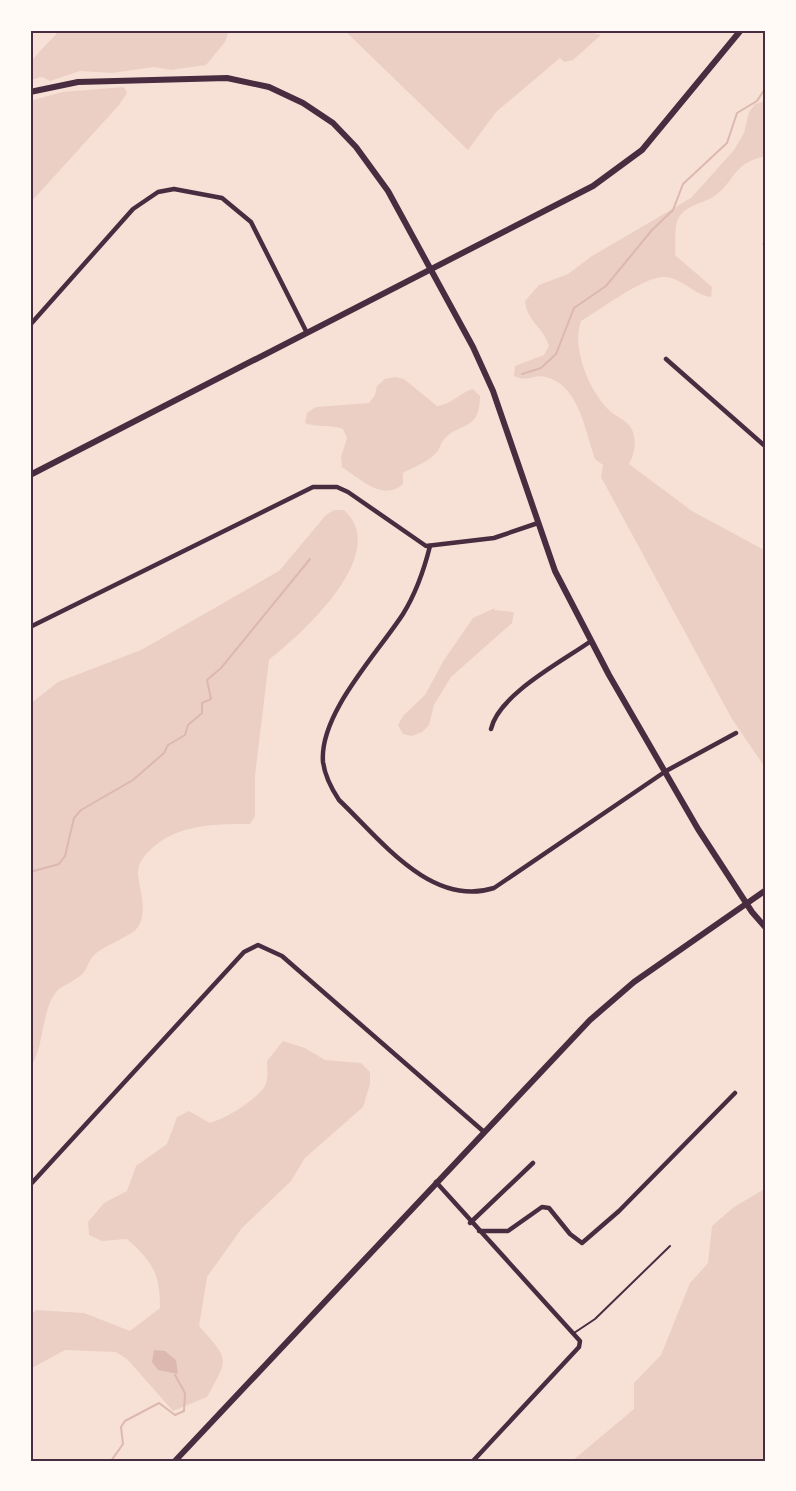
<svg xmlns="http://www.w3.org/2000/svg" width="796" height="1491" font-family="'Archivo Narrow',sans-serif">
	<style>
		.green { fill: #ebcfc5 }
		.water { fill: #dcb8b0 }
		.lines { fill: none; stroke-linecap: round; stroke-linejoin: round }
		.stream { stroke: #dcb8b0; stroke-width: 2 }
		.service { stroke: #4a2c40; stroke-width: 2 }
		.minor { stroke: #4a2c40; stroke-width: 4.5 }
		.tertiary { stroke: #4a2c40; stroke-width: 6 }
		.neatline { fill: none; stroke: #4a2c40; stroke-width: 2 }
	</style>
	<rect width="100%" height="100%" fill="#f7e1d7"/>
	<!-- green -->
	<g class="green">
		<polygon points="60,30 229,30 225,42 206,65 171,70 154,67 112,73 80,71 50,81 42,77 30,80 30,62"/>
		<polygon points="344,30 600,30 593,33 601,35 573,60 564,62 560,58 496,112 468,150"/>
		<polygon points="124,87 127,93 119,105 30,203 30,101 62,92"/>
		<path d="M766,94v62c-35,7 -30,26 -53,41 -12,7 -27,8 -35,22 -4,7 -2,27 -3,36l37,32 -1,10c-17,-2 -30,-20 -47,-20 -21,0 -64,33 -83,44 -10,27 9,72 29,90 5,5 14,8 19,14 9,11 6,29 0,39l63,47 74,40v218l-34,-50 -131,-242 2,-12 -8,-6c-10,-28 -16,-74 -49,-82 -13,-3 -17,6 -32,-1l1,-10 29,-11 5,-9c-5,-18 -23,-26 -24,-45l14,-16 29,-11 24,-18 99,-58 43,-48 10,-17 5,-21 6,-8 7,-2z"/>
		<path d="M395,377l9,2 33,27c14,-1 22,-13 36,-17l7,7c0,37 -22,25 -37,45 -3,3 -3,9 -7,12 -8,9 -22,14 -33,20v11c-20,18 -43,-5 -61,-17l-1,-10 6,-19 -4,-9c-13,-5 -25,-1 -38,-6l2,-10 9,-6 53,-4 6,-8 2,-9 8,-7z"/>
		<path d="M334,510h10c48,43 -42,124 -75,150l-14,116v40l-5,8c-37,0 -76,0 -103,29 -5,6 -9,11 -9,20 1,16 9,34 2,50 -3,9 -13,12 -21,17 -9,5 -20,9 -27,17 -4,6 -6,15 -12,19 -7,6 -17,9 -23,15 -16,18 -12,56 -27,77v-364l28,-22 83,-32 138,-79 47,-56z"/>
		<polygon points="495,608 494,610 514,612 512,623 451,677 434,705 429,725 422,732 412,736 403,734 398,725 403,716 425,695 444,660 473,618"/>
		<path d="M283,1041l22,7 20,12 36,3 9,9v12l-7,23 -58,51 -14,23 -49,47 -35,49 -8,49c31,35 30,31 8,71l-34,14 -46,-52 -11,-7 -51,-2 -35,19v-53l6,-6 48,3 46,18 30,-23c0,-34 -7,-46 -33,-69l-25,2 -13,-6 -1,-13 16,-19 23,-12 9,-25 31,-22 10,-27 12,-6 21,12c17,-5 41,-20 53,-34 6,-7 4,-19 4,-28z"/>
		<polygon points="766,1188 766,1461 572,1461 634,1409 634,1383 661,1355 690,1283 708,1263 712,1226 734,1207"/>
	</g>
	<!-- water -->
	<polygon class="water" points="154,1350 165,1351 176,1360 178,1374 158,1370 152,1362"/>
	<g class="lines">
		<!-- stream -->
		<g class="stream">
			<polyline points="522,374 541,368 556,354 574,308 606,286 652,230 673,210 683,184 727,143 737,113 757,101 766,87"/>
			<polyline points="30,872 59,864 65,856 74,818 81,810 133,780 164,753 168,745 185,735 188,725 202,713 202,703 211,699 207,680 221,668 310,559"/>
			<polyline points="111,1461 123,1444 121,1427 125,1421 159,1403 175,1415 184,1411 185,1393 175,1375"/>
		</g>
		<!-- service -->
		<polyline class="service" points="574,1333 595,1319 670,1246"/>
		<!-- minor -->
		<g class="minor">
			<polyline points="765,244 766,244"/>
			<polyline points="30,325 133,209 158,192 174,189 222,198 251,222 307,333"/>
			<polyline points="666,359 766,447"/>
			<path d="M430,546c-6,24 -14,47 -27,68 -26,40 -84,100 -80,148 2,15 8,26 16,38 41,39 92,108 155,88l172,-117 70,-38"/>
			<polyline points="30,627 313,487 337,487 348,492 426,546 494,538 538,523"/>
			<path d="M491,729c8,-35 72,-68 100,-88"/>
			<polyline points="436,1182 580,1341 579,1347 473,1461"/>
			<polyline points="30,1185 244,952 258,945 282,956 483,1131"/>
			<polyline points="470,1223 533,1163"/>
			<polyline points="479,1231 508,1231 542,1207 549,1208 570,1234 582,1243 619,1211 735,1093"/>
		</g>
		<!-- tertiary -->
		<g class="tertiary">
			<polyline points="30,92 78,82 227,78 269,87 303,103 333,123 356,147 388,191 473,347 493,391 555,571 609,675 698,829 752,912 766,928"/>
			<polyline points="30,475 593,186 642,150 741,30"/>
			<polyline points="175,1461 590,1020 634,982 766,890"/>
		</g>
	</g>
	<!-- border -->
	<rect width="796" height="1491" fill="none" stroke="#fffaf5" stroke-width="63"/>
	<rect x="32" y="32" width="732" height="1428" class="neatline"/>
</svg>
